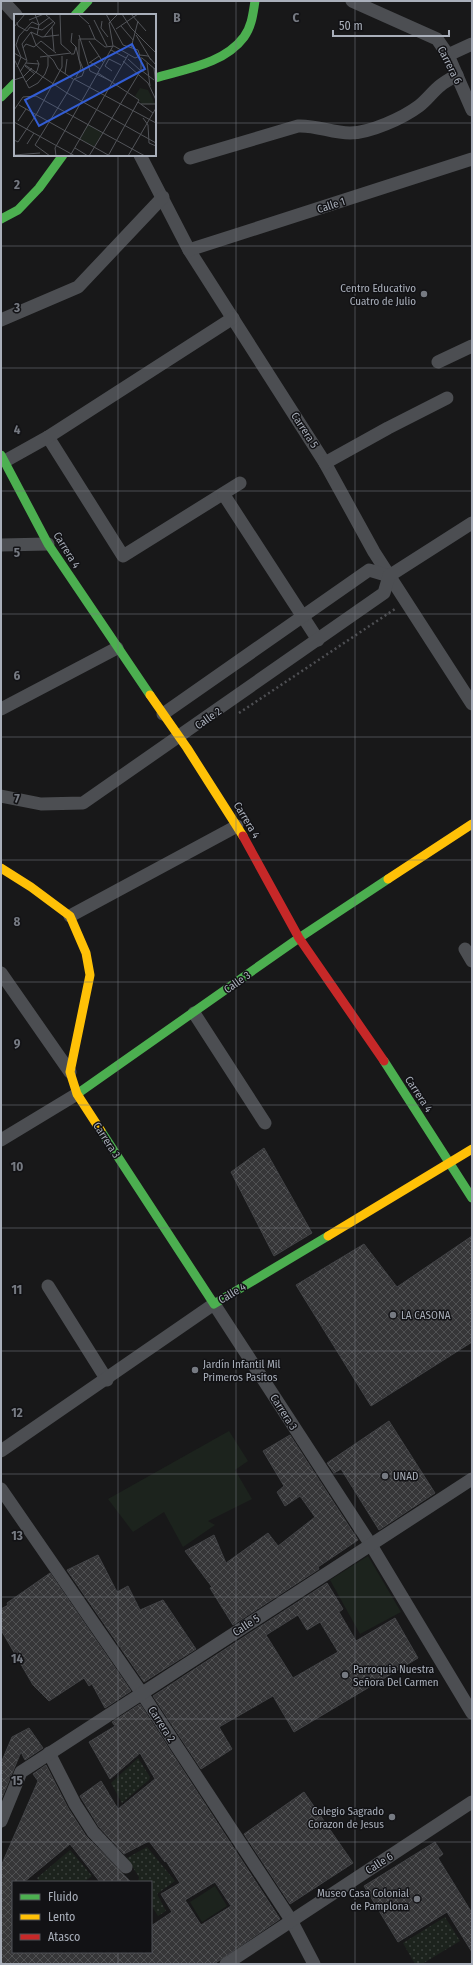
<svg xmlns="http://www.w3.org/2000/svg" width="473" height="1965" font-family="'Fira Sans Condensed',sans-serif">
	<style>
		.grass { fill: url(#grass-dots) }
		.park { fill: #1c231d }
		.building { fill: url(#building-cross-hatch); stroke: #414245; fill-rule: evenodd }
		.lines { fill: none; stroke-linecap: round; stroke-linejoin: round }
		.path { stroke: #4e4f53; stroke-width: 2.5; stroke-dasharray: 2 3; stroke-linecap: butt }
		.street { stroke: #4c4e52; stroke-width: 13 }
		.fast { stroke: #4caf50; stroke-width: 9 }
		.slow { stroke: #ffc107; stroke-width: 9 }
		.jam { stroke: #c62828; stroke-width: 9 }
		.grid { fill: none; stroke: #767a82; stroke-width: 1; stroke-opacity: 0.55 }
		.poi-dot { fill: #767a82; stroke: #121215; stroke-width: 1.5 }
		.labels { text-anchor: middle; stroke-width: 3; stroke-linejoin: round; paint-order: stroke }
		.street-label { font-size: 11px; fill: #a9afba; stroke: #121215 }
		.poi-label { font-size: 11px; fill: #a9afba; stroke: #121215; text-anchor: start }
		.inset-road { fill: none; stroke: #525459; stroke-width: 1 }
		.view { fill: #325dd4; fill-opacity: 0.15; stroke: #325dd4; stroke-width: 2 }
		.inset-edge { fill: none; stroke: #a9afba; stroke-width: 2 }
		.grid-label { font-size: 13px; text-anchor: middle; font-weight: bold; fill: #767a82; stroke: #121215; stroke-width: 3; stroke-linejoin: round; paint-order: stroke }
	</style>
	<defs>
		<pattern id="grass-dots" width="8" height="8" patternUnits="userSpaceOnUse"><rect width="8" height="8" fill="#1c231d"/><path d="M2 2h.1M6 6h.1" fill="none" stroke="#3a403c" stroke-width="1.8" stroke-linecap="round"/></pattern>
		<pattern id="building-cross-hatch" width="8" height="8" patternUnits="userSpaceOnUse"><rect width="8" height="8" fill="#363638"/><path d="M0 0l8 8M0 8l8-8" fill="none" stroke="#505153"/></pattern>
	</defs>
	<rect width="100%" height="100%" fill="#181819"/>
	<!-- grass -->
	<g class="grass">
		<polygon points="138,1758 150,1777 149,1780 122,1803 111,1783"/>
		<polygon points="147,1847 175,1881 157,1894 166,1911 158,1916 151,1905 151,1882 138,1882 139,1877 127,1858"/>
		<polygon points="70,1850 92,1876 84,1882 40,1882 37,1878"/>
		<polygon points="445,1917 460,1941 422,1964 415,1964 403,1943"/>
	</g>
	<!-- park -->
	<g class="park">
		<polygon points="229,1431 248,1461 235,1470 252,1499 208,1521 215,1525 183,1547 164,1512 133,1532 108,1499"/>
		<polygon points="368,1556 401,1612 360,1634 330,1580"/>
		<polygon points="215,1886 227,1906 202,1922 190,1902"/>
	</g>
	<!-- building -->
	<g class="building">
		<polygon points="264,1148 312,1233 274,1256 231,1172"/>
		<polygon points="472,1236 472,1342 371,1406 296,1285 364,1244 397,1287"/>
		<polygon points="389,1421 435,1493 379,1530 341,1469 334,1473 327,1463"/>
		<polygon points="290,1435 358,1540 318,1567 319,1569 233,1625 210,1588 212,1587 185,1551 214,1535 226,1563 268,1533 278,1546 315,1517 300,1496 285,1506 277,1492 284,1486 263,1451"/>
		<polygon points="98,1555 117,1592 128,1586 140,1610 163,1600 196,1649 144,1682 67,1570"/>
		<polygon points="50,1573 131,1691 105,1708 92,1684 89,1686 84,1678 49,1701 33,1685 1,1630 1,1609 8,1605 7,1603"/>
		<path d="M327,1583l16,26 -4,3 17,29 39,-23 23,40 -124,74 -21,-36 -54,31 13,22 -31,20 -48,-73zM298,1615l9,15 13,-8 18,30 -45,26 -27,-43z"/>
		<path d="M140,1704l140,215 -66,45h-213v-98l37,-85 -5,-7 13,-9 22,43 18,28 45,46h-31l-30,-38 -46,38h-11v70h138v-26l21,-14 -11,-18 19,-11 -14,-22 -1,1 -16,-21 -25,13 -25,-27 -19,-31 21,-15 17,28 37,-30 -15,-26 -30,26 -21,-37 26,-16 -3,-4zM215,1882l16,24 -30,19 -16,-25z"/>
		<polygon points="29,1728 43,1748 25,1760 21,1752 1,1800 1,1763 12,1737"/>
		<polygon points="304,1792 353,1863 290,1904 244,1834"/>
		<polygon points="435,1842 443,1854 438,1858 472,1913 472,1952 447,1912 398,1942 364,1886"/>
	</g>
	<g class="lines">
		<!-- path -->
		<polyline class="path" points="239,713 395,609"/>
		<!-- street -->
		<g class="street">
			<polyline points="3,1 16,15"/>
			<polyline points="352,1 437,39 448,55 472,110"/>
			<polyline points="448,55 472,44"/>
			<polyline points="140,155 189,250 325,463 374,552 472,704"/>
			<path d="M190,158l108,-32c18,-1 34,7 52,7 20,0 53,-15 69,-27 8,-6 14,-15 22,-21 5,-4 11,-7 16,-10"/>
			<polyline points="189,250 472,159"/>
			<polyline points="1,320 78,287 163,197"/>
			<polyline points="438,362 472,346"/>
			<polyline points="48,437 123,556 240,483"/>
			<polyline points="5,461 48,437 233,318"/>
			<polyline points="325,463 388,428 447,398"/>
			<polyline points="224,495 318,640"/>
			<polyline points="1,545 48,544"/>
			<polyline points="1,709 117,648"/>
			<polyline points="163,714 369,570 389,576"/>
			<polyline points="1,796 41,804 83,803 384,593 389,576 472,523"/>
			<polyline points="70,916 237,826"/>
			<polyline points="465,949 472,961"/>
			<polyline points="1,973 70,1072"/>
			<polyline points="194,1013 265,1123"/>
			<polyline points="1,1140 77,1094"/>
			<polyline points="48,1286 107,1380"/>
			<polyline points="1,1451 214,1304 371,1545 472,1713"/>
			<polyline points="1,1489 141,1692 291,1920 314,1964"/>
			<polyline points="49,1753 75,1804 93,1832 126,1867"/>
			<polyline points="1,1821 21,1772 472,1479"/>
			<polyline points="226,1964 472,1802"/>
		</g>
		<!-- fast -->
		<g class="fast">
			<polyline points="75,15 88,1"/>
			<path d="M155,78c30,-9 69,-14 89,-41 8,-11 9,-24 11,-36"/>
			<polyline points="1,97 15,83"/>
			<polyline points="1,219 18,210 39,188 63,155"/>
			<polyline points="1,455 48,544 150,695"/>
			<polyline points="384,1061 472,1198"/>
			<polyline points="77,1094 299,938 388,879"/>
			<polyline points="101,1131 214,1304 328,1236"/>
		</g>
		<!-- slow -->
		<g class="slow">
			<polyline points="150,695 187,748 243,836"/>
			<polyline points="1,868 31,887 70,916 86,953 90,975 70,1072 77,1094 101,1131"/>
			<polyline points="388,879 472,824"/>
			<polyline points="328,1236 472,1149"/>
		</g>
		<!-- jam -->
		<polyline class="jam" points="243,836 299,938 384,1061"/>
	</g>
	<!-- grid -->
	<path class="grid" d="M118,1v14M236,1v1963M355,1v1963M1,123h14M155,123h317M118,155v1727M1,246h471M1,368h471M1,491h471M1,614h471M1,737h471M1,860h471M1,982h471M1,1105h471M1,1228h471M1,1351h471M1,1474h471M1,1597h471M1,1719h471M1,1842h471M118,1952v12"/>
	<!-- markers -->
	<g class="poi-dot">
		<circle cx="424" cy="294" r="4"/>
		<circle cx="393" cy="1315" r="4"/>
		<circle cx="195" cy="1370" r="4"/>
		<circle cx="385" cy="1476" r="4"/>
		<circle cx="345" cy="1675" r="4"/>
		<circle cx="392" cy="1817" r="4"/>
		<circle cx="417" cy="1899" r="4"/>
	</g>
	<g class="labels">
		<!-- street labels -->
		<g class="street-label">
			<text transform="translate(450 65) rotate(63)" y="4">Carrera 6</text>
			<text transform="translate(331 205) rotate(-18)" y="4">Calle 1</text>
			<text transform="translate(305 430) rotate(57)" y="4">Carrera 5</text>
			<text transform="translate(67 550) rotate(58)" y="4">Carrera 4</text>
			<text transform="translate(208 718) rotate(-35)" y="4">Calle 2</text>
			<text transform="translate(247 820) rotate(59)" y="4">Carrera 4</text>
			<text transform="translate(237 982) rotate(-35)" y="4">Calle 3</text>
			<text transform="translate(419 1094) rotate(57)" y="4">Carrera 4</text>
			<text transform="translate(107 1140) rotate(57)" y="4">Carrera 3</text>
			<text transform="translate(232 1293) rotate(-31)" y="4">Calle 4</text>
			<text transform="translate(284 1412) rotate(57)" y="4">Carrera 3</text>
			<text transform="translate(246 1625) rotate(-33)" y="4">Calle 5</text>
			<text transform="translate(162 1724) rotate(57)" y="4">Carrera 2</text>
			<text transform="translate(379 1863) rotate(-33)" y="4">Calle 6</text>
		</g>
		<!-- poi labels -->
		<g class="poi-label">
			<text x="416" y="292" text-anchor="end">Centro Educativo<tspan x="416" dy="13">Cuatro de Julio</tspan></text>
			<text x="401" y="1319">LA CASONA</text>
			<text x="203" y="1368">Jardín Infantil Mil<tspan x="203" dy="13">Primeros Pasitos</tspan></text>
			<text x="393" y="1480">UNAD</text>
			<text x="353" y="1673">Parroquia Nuestra<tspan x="353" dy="13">Señora Del Carmen</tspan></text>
			<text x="384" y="1815" text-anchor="end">Colegio Sagrado<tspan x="384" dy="13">Corazon de Jesus</tspan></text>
			<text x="409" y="1897" text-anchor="end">Museo Casa Colonial<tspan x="409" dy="13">de Pamplona</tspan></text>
		</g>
	</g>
	<!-- overview -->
	<g transform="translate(14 14)">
		<rect width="142" height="142" fill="#181819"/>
		<path d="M126,74l8,2 7,14h-13l-7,-8z" fill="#1c231d"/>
		<path d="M74,110l14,9 -8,14 -14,-8z" fill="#1c231d"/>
		<path class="inset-road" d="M21,0l4,11 -2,10M64,0l11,10M108,0l9,14 25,25M117,0l15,17M15,6l15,-6M80,6l13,26M88,7l-1,7 7,9M3,8l1,4 9,5 3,-4 12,3 12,-9M75,11l6,14M107,12l12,14M0,13l11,-13M38,13l2,24M102,15l22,-15M17,18l5,13 17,15 5,9 15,10M17,18l11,5 17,-2M65,21l11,36 21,10M122,21l15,25M30,23l11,-14 -10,-9M75,27l14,21M62,33l5,21 -5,9M9,34l3,-4 8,3 7,-6 15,12M117,34l7,-27M97,36l15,8M0,39l12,7M57,40h3l2,-7 -5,-5 1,-9M126,41l8,1 8,9M26,43l31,-4 -10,-9 -1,-30M128,44l14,12M0,45l15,29 9,-5 7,-9 3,-8v-9M95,45l-4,7 7,5M95,45l12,6M114,45l13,12M109,47l25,22 8,17M76,48l10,7M12,49l13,1M75,49l10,-7M133,49l3,23M11,51l42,28 -32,52 15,11M11,52l10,8M3,53l4,-10 -5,-12 3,-9 13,-14 7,3 11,-8M140,54l2,19M127,56l13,10M6,58l7,-11 -5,-17 9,-12M84,59l41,27 -31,56M51,60l2,-15M60,65l8,-3 2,-5 -5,-12v-20h16l10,8 9,-1 21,12 5,-2 -2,-6 -15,-5 -17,-31M60,65l-7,14 89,50M60,65l82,44M0,66l9,-3 9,-9M12,68l11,-11 2,-7 -2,-4M124,88l15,11M127,90h15M5,91l91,51M0,96l9,-13 13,-1 109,60M129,104l5,7 1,18 7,3M4,107l8,-12M0,108l61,34M0,126l4,2 18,-27 26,-48v-11M13,130l7,-11M61,134l13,8M0,141l26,-2M42,142l-1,-8 58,-102 -4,-23 9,-9M56,142l58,-101M75,142l52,-86v-13M114,142l28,-48"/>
		<path class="view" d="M118,30l13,25 -106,57 -14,-26z"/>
		<rect width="142" height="142" class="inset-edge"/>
	</g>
	<g class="grid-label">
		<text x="177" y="22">B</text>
		<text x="296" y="22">C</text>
		<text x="17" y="189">2</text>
		<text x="17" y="312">3</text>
		<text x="17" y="434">4</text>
		<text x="17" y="557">5</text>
		<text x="17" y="680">6</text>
		<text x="17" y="803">7</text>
		<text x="17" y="926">8</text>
		<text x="17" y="1048">9</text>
		<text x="17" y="1171">10</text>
		<text x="17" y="1294">11</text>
		<text x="17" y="1417">12</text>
		<text x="17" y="1540">13</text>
		<text x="17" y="1663">14</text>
		<text x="17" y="1785">15</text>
	</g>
	<!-- border -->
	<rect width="473" height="1965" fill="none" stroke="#a9afba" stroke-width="4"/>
	<!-- legend -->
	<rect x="12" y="1881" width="140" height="72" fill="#121215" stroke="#4e5157"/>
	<rect x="20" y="1894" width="20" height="6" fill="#4caf50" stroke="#4e5157"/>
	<text x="48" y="1901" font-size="12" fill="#a9afba">Fluido</text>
	<rect x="20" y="1914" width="20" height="6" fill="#ffc107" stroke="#4e5157"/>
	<text x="48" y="1921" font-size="12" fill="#a9afba">Lento</text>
	<rect x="20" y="1934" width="20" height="6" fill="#c62828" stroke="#4e5157"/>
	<text x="48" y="1941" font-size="12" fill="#a9afba">Atasco</text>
	<!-- scale -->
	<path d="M333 30v6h116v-6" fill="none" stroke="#a9afba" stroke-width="2"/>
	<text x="339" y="30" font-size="12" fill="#a9afba" stroke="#121215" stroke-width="3" paint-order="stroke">50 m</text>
</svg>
